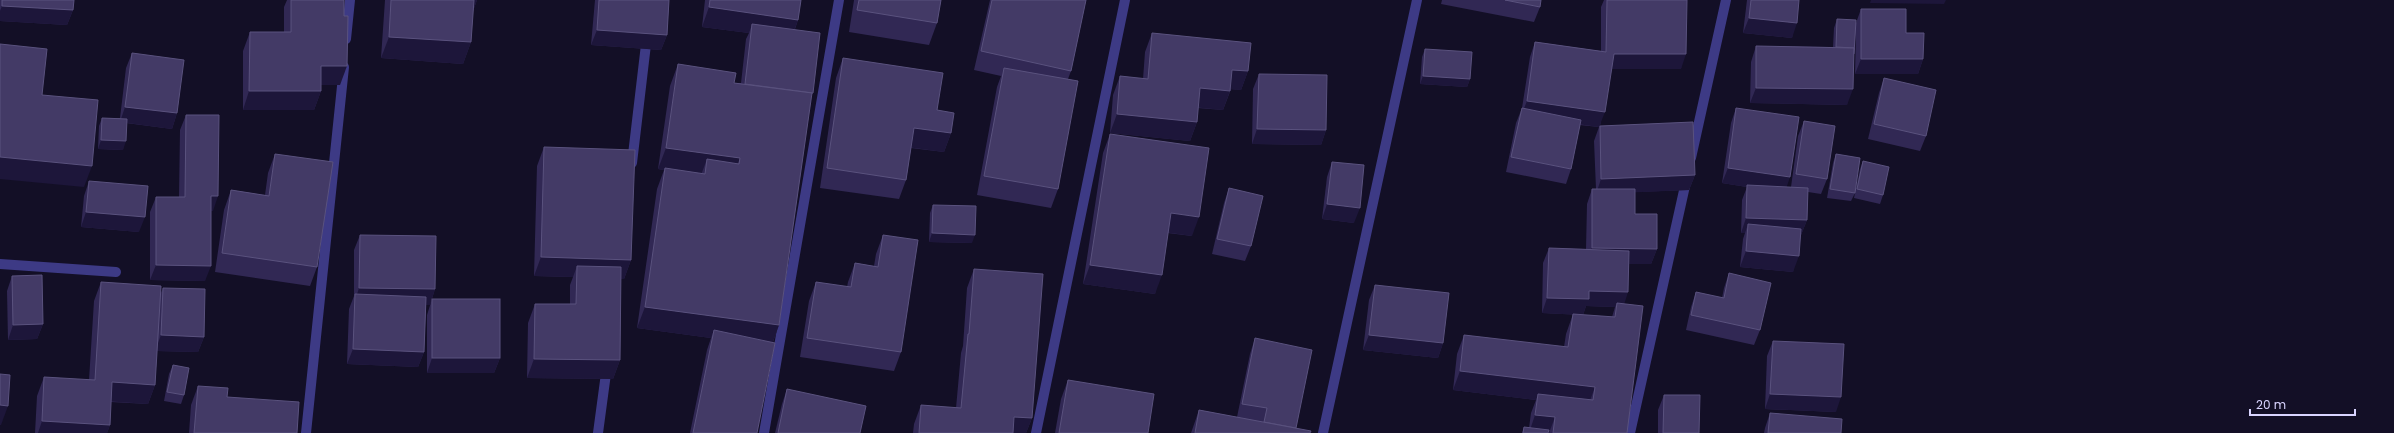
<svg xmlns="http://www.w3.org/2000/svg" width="2394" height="433" font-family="Poppins,sans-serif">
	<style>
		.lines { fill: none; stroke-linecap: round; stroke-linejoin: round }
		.minor { stroke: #3d3a85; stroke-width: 10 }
		.wall { fill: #312854 }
		.shaded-wall { fill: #1d163a }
		.building { fill: #433a66; stroke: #5a527e }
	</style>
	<rect width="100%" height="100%" fill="#130f26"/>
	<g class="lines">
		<!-- minor -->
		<g class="minor">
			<polyline points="346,39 350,0"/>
			<polyline points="1691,158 1726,0"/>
			<polyline points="632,163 647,36"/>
			<polyline points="0,264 116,272"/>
			<polyline points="306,433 344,67"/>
			<polyline points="598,433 607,366"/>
			<polyline points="764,433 839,0"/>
			<polyline points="1036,433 1125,0"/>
			<polyline points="1323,433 1417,0"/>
			<polyline points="1630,433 1687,177"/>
		</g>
	</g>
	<!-- wall -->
	<g class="wall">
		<polygon points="0,0 74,0 73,10 67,25 0,21"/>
		<polygon points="287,0 344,0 340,85 321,85 321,91 314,110 243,110 243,51 250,32 284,32 284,7"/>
		<polygon points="385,0 477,0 473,11 471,42 463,64 381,58"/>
		<polygon points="595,0 669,0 667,35 661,50 591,45"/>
		<polygon points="705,0 801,0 798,20 795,29 813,93 811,96 779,325 773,342 757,433 690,433 707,350 711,338 637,328 657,189 664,170 658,169 670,86 678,64 734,83 741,83 746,39 749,33 702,27"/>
		<polygon points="854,0 941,0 937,23 929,45 849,32"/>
		<polygon points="990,0 1086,0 1071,71 1068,79 1058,189 1051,208 977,195 997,87 1001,76 974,70"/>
		<polygon points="1442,0 1541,0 1540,7 1534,22 1441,4"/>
		<polygon points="1604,0 1687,0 1681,69 1611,69 1600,126 1695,175 1689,190 1635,192 1635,214 1657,249 1651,264 1629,264 1624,303 1627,433 1522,433 1524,427 1529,428 1531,413 1536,400 1453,390 1457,354 1464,335 1564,347 1566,334 1573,314 1612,317 1615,307 1586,306 1583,315 1542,313 1543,263 1549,248 1586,249 1587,204 1592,189 1596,189 1594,141 1599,127 1580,125 1571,169 1566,184 1506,172 1516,123 1522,108 1530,57 1535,42 1601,51 1601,7"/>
		<polygon points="1747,0 1799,0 1792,38 1743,33"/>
		<polygon points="1861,9 1906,33 1923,59 1918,74 1855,74 1856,29 1854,54 1853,57 1847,105 1750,103 1751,62 1756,46 1833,47 1834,28 1837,19 1856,23"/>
		<polygon points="1152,33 1248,71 1241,90 1231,89 1223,110 1198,108 1197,122 1190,141 1110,133 1113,95 1120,76 1143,79 1145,52"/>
		<polygon points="1425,49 1470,79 1467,87 1420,84 1422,57"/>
		<polygon points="132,53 177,113 172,129 126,123 123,150 98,149 99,126 102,118 120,118 126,68"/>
		<polygon points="843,58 937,110 951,133 944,152 911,148 906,180 899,199 820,188 836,78"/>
		<polygon points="1259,74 1326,130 1321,145 1252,144 1253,89"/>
		<polygon points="1884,78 1926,136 1920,151 1868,139 1879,93"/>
		<polygon points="1736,108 1787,187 1791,187 1798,136 1804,121 1827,179 1821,194 1808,192 1807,220 1801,235 1793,272 1740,267 1743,239 1745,233 1741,233 1742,200 1747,187 1722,183 1731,123"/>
		<polygon points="186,115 213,211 211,211 205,281 150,280 150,212 156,197 179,197 180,130"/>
		<polygon points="1110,134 1192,236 1168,233 1155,294 1083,284 1103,153"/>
		<polygon points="544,147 631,260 624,279 621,279 620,360 613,379 527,378 528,323 535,304 570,304 570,285 573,277 534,276 537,166"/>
		<polygon points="275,154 317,267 310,286 215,272 224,210 231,190 265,195 268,173"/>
		<polygon points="1836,154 1855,193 1851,201 1827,198 1833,163"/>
		<polygon points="1863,161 1883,195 1880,204 1854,198 1860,169"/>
		<polygon points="1332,162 1354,223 1322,219 1327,177"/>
		<polygon points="89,181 139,232 81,227 84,196"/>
		<polygon points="1229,188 1251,246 1245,261 1212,254 1224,203"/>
		<polygon points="933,205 972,243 929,242 930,213"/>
		<polygon points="360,235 435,289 430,305 426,305 424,352 418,367 347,364 349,309 354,296 354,250"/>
		<polygon points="883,235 901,352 894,371 800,357 809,301 816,282 847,287 848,282 855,263 874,266 876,254"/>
		<polygon points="974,269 1032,418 1026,433 913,433 914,424 921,405 956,408 961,353 963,346 967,288"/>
		<polygon points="1729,273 1760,330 1754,345 1686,330 1691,307 1696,292 1722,298 1724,288"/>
		<polygon points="12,276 43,324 37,339 8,340 7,291"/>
		<polygon points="101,282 160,295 163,288 204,337 198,352 157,351 155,385 148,404 111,402 110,425 107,433 35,433 37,396 44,377 89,380 94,301"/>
		<polygon points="1375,285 1443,343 1438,358 1363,350 1369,300"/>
		<polygon points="432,299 500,358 494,373 427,373 427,315"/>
		<polygon points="1255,338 1296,428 1310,433 1191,433 1199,410 1237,417 1250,354"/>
		<polygon points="1773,341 1836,412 1765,409 1767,356"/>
		<polygon points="173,365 184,395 181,404 164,401 169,374"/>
		<polygon points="1068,380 1148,433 1055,433 1061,399"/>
		<polygon points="198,386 227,397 297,433 189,433 191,405"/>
		<polygon points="787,389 860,433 775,433 782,404"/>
		<polygon points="1664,395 1699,433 1658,433 1658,410"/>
		<polygon points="1770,413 1841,433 1764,433 1765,428"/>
	</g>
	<!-- shaded-wall -->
	<g class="shaded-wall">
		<polygon points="473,0 477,0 471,17"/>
		<polygon points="1871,0 1946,0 1944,4 1870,3"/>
		<polygon points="2,6 73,10 67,25 0,21 0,11"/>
		<polygon points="709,7 798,20 791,39 752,24 749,33 702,27"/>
		<polygon points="1749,18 1797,23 1792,38 1743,33"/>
		<polygon points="597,30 667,35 661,50 591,45"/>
		<polygon points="389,37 471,42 463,64 381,58"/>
		<polygon points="1614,54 1686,54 1681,69 1608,69"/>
		<polygon points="1861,59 1923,59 1918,74 1855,74"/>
		<polygon points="321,66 347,66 340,85 314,85"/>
		<polygon points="1232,70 1248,71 1241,90 1225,89"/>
		<polygon points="1423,76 1470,79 1467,87 1420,84"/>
		<polygon points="1200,88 1230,91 1223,110 1193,107"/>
		<polygon points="1756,88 1853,89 1847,105 1750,103"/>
		<polygon points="249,91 321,91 314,110 243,110"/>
		<polygon points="1527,101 1605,112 1599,127 1521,116"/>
		<polygon points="125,107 177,113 172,129 120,122"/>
		<polygon points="1117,114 1197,122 1190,141 1110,133"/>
		<polygon points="914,128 951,133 944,152 907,147"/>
		<polygon points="1257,129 1326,130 1321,145 1252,144"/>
		<polygon points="101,140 126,141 123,150 98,149"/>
		<polygon points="666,148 740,158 732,179 707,159 701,175 665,168 664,170 658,169"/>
		<polygon points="0,157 92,166 84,187 0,179"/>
		<polygon points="1728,168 1790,177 1785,192 1747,185 1747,187 1722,183"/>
		<polygon points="1695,175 1689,190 1596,194 1601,179"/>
		<polygon points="211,196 218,196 213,211 205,211"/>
		<polygon points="1327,204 1360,208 1354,223 1322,219"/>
		<polygon points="86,212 145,217 139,232 81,227"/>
		<polygon points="1171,213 1199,217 1192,236 1164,232"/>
		<polygon points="1746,218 1807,220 1801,235 1747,233 1748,224 1745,233 1741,233"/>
		<polygon points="932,233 975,235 972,243 929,242"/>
		<polygon points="1592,248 1657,249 1651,264 1586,264"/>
		<polygon points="1746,251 1799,256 1793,272 1740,267"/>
		<polygon points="541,257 631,260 624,279 577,278 577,266 573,277 534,276"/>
		<polygon points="156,265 211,266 205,281 150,280"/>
		<polygon points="1090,265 1162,275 1155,294 1083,284"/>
		<polygon points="359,288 435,289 430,305 354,304"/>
		<polygon points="1589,291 1628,292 1623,308 1617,303 1615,307 1586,306 1583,315 1542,313 1547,298"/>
		<polygon points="645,307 779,325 771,347 714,330 711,338 637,328"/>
		<polygon points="43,324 37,339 8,340 13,325"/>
		<polygon points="161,335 204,337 198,352 155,351"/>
		<polygon points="1369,335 1443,343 1438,358 1363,350"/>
		<polygon points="353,349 424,352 418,367 347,364"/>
		<polygon points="432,358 500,358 494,373 427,373"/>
		<polygon points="534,359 620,360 613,379 527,378"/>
		<polygon points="1460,371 1595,387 1588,406 1538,394 1536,400 1453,390"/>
		<polygon points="112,382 155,385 148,404 105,401"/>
		<polygon points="1770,394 1841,397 1836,412 1765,409"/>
		<polygon points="0,405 8,406 1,425 0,425"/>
		<polygon points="1535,415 1555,417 1549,433 1529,433"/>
		<polygon points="1014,417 1032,418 1026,433 1009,433"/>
		<polygon points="42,421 110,425 107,433 38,433"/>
	</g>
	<!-- building -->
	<g class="building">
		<polygon points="2,0 74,0 73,10 2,6"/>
		<polygon points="291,0 344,0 344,16 348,16 347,66 321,66 321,91 249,91 250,32 291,32"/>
		<polygon points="391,0 474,0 471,42 389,37"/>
		<polygon points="599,0 669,0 667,35 597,30"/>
		<polygon points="710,0 801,0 798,20 709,7"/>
		<polygon points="859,0 941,0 937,23 857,10"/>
		<polygon points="992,0 1086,0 1071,71 981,51"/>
		<polygon points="1505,0 1541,0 1540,7"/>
		<polygon points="1607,0 1687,0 1686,54 1614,54 1605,112 1527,101 1535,42 1606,52"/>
		<polygon points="1751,0 1799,0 1797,23 1749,18"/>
		<polygon points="1861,9 1906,9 1906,33 1924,33 1923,59 1861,59"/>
		<polygon points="1837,19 1856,20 1854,54 1853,54 1854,48 1836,47"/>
		<polygon points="752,24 820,33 813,93 745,84"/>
		<polygon points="1152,33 1251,43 1248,71 1232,70 1230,91 1200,88 1197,122 1117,114 1120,76 1148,79"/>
		<polygon points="0,44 47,49 42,95 98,100 92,166 0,157"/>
		<polygon points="1756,46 1854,48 1853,89 1756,88"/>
		<polygon points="1425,49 1472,52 1470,79 1423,76"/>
		<polygon points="132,53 184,60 177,113 125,107"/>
		<polygon points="843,58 943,73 937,110 954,113 951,133 914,128 906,180 827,168"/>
		<polygon points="678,64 736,73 734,83 812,93 779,325 645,307 665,168 705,174 707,159 739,164 740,158 666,148"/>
		<polygon points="1004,68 1078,81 1058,189 984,176"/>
		<polygon points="1259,74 1327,75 1326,130 1257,129"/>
		<polygon points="1884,78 1936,90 1926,136 1874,124"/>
		<polygon points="1522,108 1581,120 1571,169 1511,157"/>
		<polygon points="1736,108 1799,117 1790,177 1728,168"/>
		<polygon points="186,115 219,115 218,196 211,196 211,266 156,265 156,197 185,197"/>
		<polygon points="102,118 127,119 126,141 101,140"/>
		<polygon points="1804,121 1835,126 1827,179 1796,174"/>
		<polygon points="1693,122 1695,175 1601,179 1600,126"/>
		<polygon points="1110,134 1209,148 1199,217 1171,213 1162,275 1090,265"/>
		<polygon points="544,147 635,150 631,260 541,257"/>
		<polygon points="275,154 333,162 317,267 222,253 231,190 269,196"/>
		<polygon points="1836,154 1860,158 1855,193 1830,189"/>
		<polygon points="1863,161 1889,167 1883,195 1857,189"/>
		<polygon points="1332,162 1364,165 1360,208 1327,204"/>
		<polygon points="89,181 148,186 145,217 86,212"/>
		<polygon points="1747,185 1808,188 1807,220 1746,218"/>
		<polygon points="1229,188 1263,196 1251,246 1217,239"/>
		<polygon points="1592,189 1635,189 1635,214 1657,214 1657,249 1592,248"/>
		<polygon points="933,205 976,206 975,235 932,233"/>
		<polygon points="1748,224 1801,229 1799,256 1746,251"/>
		<polygon points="360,235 436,236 435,289 359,288"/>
		<polygon points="883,235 918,240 901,352 807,338 816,282 851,287 855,263 878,267"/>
		<polygon points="1549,248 1629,251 1628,292 1589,291 1589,299 1547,298"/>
		<polygon points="577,266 621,267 620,360 534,359 535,304 576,304"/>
		<polygon points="974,269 1043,274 1032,418 1014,417 1013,433 919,433 921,405 961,408 968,334 969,334"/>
		<polygon points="1729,273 1771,283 1760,330 1691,315 1696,292 1724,298"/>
		<polygon points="42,275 43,324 13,325 12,276"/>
		<polygon points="101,282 161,286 155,385 112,382 110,425 42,421 44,377 95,380"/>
		<polygon points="1375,285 1449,293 1443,343 1369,335"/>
		<polygon points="163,288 205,289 204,337 161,335"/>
		<polygon points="355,294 426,297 424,352 353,349"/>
		<rect x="432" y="299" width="68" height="59"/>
		<polygon points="1617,303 1643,306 1627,433 1553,433 1555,417 1535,415 1538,394 1593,400 1595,387 1460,371 1464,335 1568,347 1573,314 1615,317"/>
		<polygon points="714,330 775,343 757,433 693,433"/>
		<polygon points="1255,338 1312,350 1296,428 1264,422 1267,408 1242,404"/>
		<polygon points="1773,341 1844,344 1841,397 1770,394"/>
		<polygon points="173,365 189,368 184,395 167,392"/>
		<polygon points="0,374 10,375 8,406 0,405"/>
		<polygon points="1068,380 1154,394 1148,433 1059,433"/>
		<polygon points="198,386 228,388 227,397 299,402 297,433 194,433"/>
		<polygon points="787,389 866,406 860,433 778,433"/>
		<polygon points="1664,395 1700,395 1699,433 1663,433"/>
		<polygon points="1199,410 1311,431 1310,433 1195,433"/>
		<polygon points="1770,413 1842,419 1841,433 1768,433"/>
		<polygon points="1524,427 1549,430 1548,433 1523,433"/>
	</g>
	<!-- scale -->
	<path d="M2250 409v6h105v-6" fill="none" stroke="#d9d4ff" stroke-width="2"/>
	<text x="2256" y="409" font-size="12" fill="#d9d4ff" stroke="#130f26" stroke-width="3" paint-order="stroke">20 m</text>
</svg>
